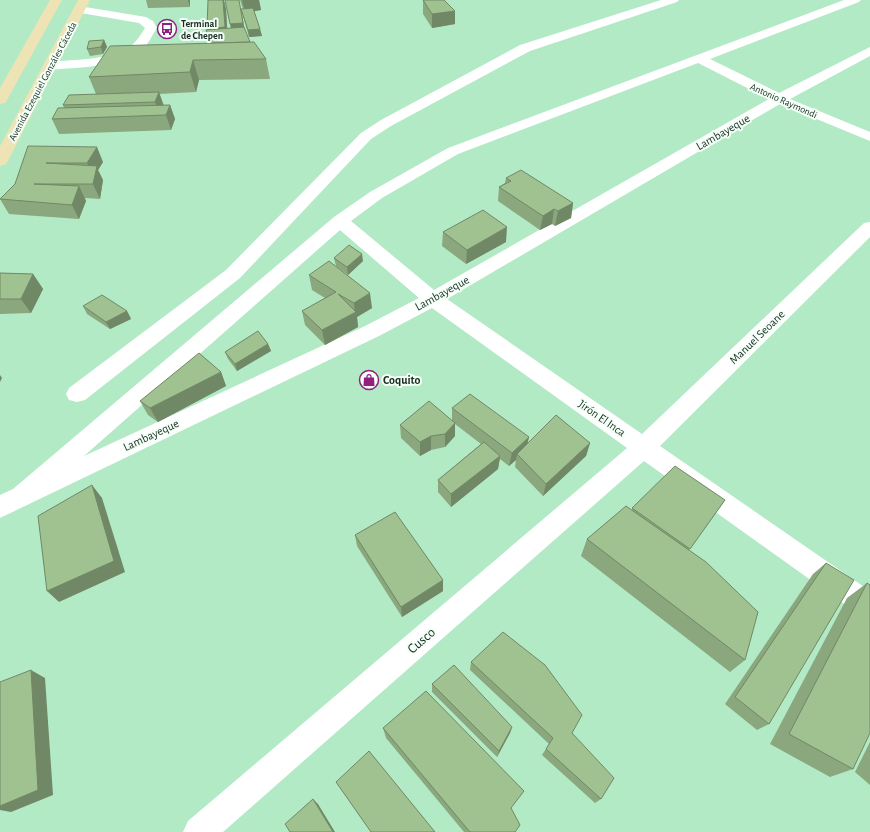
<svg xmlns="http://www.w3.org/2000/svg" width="870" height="832" font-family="'Alegreya Sans',sans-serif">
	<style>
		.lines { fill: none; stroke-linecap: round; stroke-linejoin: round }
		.minor { fill: #fff; fill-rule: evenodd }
		.major { fill: #eee3b5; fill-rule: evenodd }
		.wall { fill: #8aa77d }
		.shaded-wall { fill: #708866 }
		.building { fill: #a0c291; stroke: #708866 }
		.labels { text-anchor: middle; stroke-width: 4; stroke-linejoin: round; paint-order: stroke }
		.far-poi-label { font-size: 10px; font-weight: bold; fill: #192f22; stroke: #f4fff7; text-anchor: start }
		.far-street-label { font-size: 10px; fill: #192f22; stroke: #f4fff7 }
		.street-label { font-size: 12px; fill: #192f22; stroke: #f4fff7 }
		.poi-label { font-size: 12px; font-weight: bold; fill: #192f22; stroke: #f4fff7; text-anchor: start }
		.near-street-label { font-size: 14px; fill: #192f22; stroke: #f4fff7 }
	</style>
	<rect width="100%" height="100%" fill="#b2eac6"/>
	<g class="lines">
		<!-- minor -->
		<g class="minor">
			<polygon points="661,0 679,0 677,2 530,51 391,126 371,139 240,278 85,400 77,402 69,400 66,394 69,388 226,270 361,133 381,120 520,45"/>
			<path d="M844,0h17l-2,2 -149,57 69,34 91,-46v9l-80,43 80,33v9l-90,-37 -333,195 195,135 222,-211 6,-1v15l-210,209 210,145v29l-9,-4 -217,-155 -421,371h-40l5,-11 439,-373 -195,-140 -53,28 -379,182v-23l13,-6 321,-272 36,-25 78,-44zM698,63l71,36 -335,191 -83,-69 31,-23 76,-44zM340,230l79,68 -54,28 -281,130z"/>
			<path d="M79,6l67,11 7,4 4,7c-5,7 -9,17 -16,23 -22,17 -65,16 -91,19l-5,-1 -2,-3 2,-3 5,-1c24,-3 62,-1 82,-17 5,-4 9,-11 13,-17l-6,-5 -64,-11 -2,-2 2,-2z"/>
		</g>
		<!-- major -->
		<g class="major">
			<polygon points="50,0 62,0 7,100 5,103 0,104 0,88"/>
			<polygon points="78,0 90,0 8,161 6,164 0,166 0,146"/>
		</g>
	</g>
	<!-- wall -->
	<g class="wall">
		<polygon points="146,0 190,0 190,7 148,8"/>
		<polygon points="240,0 259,0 261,10 254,11 262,36 249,37 241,9 243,9"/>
		<polygon points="423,0 455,11 455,24 432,28 423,14"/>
		<polygon points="226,9 227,28 244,28 250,42 266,59 270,79 199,80 196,92 159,94 163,105 170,105 175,119 171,130 59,134 52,119 64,108 63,105 96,94 89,77 210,43 206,30 207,30 207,29"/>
		<polygon points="104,40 107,47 103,54 90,56 87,49"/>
		<polygon points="28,146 103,162 98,170 103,180 100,199 85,198 86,201 79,219 9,214 0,199 15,184"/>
		<polygon points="506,178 573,203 571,218 555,226 552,224 540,230 498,201 499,187 505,183"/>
		<polygon points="443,232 506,242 466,264 442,246"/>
		<polygon points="334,258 363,261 348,275 336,266"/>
		<polygon points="0,273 33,274 43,289 31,313 0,314"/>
		<polygon points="309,275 372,308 357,317 358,327 325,345 305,325 302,311 325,298 312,290"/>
		<polygon points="83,306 127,311 131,319 110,329 87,314"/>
		<polygon points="268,344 271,351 237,371 228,359 225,352"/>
		<polygon points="221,372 226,386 158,422 148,415 140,401"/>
		<polygon points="452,408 529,437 527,444 590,443 586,456 543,496 515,467 516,460 509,466 500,459 498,469 451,507 438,492 438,480 481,444 455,424 455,436 445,447 431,450 420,456 401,438 400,425 452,420"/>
		<polygon points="725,500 689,550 745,660 730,672 581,556 587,539 632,510 632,508"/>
		<polygon points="355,535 443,591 402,617 357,546"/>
		<polygon points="826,563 769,724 757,730 725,704 813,574"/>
		<polygon points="867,583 853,769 830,777 770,744 847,598"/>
		<polygon points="471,662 572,733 601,799 595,803 542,755 549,744 470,670"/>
		<polygon points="432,684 512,727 510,733 497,757 432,692"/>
		<polygon points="383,728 511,808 515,832 464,832 386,738"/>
		<polygon points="870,742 870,785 855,772"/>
	</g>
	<!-- shaded-wall -->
	<g class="shaded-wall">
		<polygon points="188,0 190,0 190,7"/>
		<polygon points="223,0 224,0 226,9 228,41 211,43 207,29"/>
		<polygon points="242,0 259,0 261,10 245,13"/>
		<polygon points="241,10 246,36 233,38 230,24"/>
		<polygon points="455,11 455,24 432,28 432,14"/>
		<polygon points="260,29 262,36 249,37 248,30"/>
		<polygon points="104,40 107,47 103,54 101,47"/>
		<polygon points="193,60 199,80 196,92 190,72"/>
		<polygon points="159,92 164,106 159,115 155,102"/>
		<polygon points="170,105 175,119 171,130 166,115"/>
		<polygon points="97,147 103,162 98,170 103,180 100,199 93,184 94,178 87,163"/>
		<polygon points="79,186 86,201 79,219 72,205"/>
		<polygon points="573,203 571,218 555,226 558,211"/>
		<polygon points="554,209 552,224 540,230 543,216"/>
		<polygon points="507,227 506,242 466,264 467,250"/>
		<polygon points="362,254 363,261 348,275 347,267"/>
		<polygon points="33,274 43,289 31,313 21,299"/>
		<polygon points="370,293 372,308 357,317 358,327 325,345 322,330 355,313 354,303"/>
		<polygon points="127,311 131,319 110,329 106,322"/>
		<polygon points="268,344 271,351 237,371 235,364"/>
		<polygon points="221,372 226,386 158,422 150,408"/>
		<polygon points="0,375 2,378 0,382"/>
		<polygon points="455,423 455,436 445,447 445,434"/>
		<polygon points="431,436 431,450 420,456 420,442"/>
		<polygon points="529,437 526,451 517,454 516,460 509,466 512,453"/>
		<polygon points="590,443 586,456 543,496 546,484"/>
		<polygon points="500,456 498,469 451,507 451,494"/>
		<polygon points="92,485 102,498 125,572 59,602 47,591"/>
		<polygon points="443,580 443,591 402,617 401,607"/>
		<polygon points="31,670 45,678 53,795 11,812 0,810 0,806"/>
		<polygon points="512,727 510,733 497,757 499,751"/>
		<polygon points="313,799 318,804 335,832 333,832"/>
	</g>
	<!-- building -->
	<g class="building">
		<polygon points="208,0 223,0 225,27 207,29"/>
		<polygon points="225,0 239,0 243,23 230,24"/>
		<polygon points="423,0 444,0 455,11 432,14"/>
		<polygon points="253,8 260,29 248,30 241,9"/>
		<polygon points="244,27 250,42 211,43 206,30"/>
		<polygon points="104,40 101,47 87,49 89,41"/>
		<polygon points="254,42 266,59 193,60 190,72 89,77 110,46"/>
		<polygon points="159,92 155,102 63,105 69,95"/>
		<polygon points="170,105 166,115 52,119 58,108"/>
		<polygon points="28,146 97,147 87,163 46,163 97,166 93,184 34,184 79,186 72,205 0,199 15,184"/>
		<polygon points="521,170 573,203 558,211 554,209 543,216 499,187 511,181 506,178"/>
		<polygon points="483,210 507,227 467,250 443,232"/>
		<polygon points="349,245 362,254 347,267 334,258"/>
		<polygon points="329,261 370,293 354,303 338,294 356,312 322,330 302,311 336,292 309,275"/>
		<polygon points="0,273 33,274 21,299 0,299"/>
		<polygon points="102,295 127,311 106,322 83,306"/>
		<polygon points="258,331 268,344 235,364 225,352"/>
		<polygon points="199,353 221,372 150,408 140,401"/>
		<polygon points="470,394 529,437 512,453 452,408"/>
		<polygon points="429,401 455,423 445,434 431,436 420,442 400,425"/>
		<polygon points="556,415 590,443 546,484 517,454"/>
		<polygon points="484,442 500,456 451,494 438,480"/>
		<polygon points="675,466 725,500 690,549 632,508"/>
		<polygon points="92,485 114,561 47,591 38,516"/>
		<polygon points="626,506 706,562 758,612 745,660 587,539"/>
		<polygon points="395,512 443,580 401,607 355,535"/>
		<polygon points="826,563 854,580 769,724 735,697"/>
		<polygon points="867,583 870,585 870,733 853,769 789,734"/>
		<polygon points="503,632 545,665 582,715 572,733 614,778 601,799 546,749 553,738 471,662"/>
		<polygon points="454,665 512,727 499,751 432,684"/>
		<polygon points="31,670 38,790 0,806 0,682"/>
		<polygon points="426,691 524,791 511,808 520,825 515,832 470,832 383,728"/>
		<polygon points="369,751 435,832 371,832 336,782"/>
		<polygon points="313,799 333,832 290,832 285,824"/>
	</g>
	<!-- icons -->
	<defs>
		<g id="bus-ring" transform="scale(1)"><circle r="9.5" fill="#f4fff7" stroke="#93207f" stroke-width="1.5"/><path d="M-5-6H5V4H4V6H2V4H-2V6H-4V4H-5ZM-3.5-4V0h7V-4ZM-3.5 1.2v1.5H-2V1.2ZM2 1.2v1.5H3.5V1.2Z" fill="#93207f"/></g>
		<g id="shop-ring" transform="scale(1)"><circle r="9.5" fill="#f4fff7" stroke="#93207f" stroke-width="1.5"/><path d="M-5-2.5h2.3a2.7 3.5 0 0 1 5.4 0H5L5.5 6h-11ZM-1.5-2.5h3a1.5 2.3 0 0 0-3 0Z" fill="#93207f"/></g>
	</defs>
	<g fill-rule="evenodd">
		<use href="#bus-ring" x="167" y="29"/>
		<use href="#shop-ring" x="369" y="380"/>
	</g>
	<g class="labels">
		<!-- far-poi labels -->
		<g class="far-poi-label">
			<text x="181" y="27">Terminal<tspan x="181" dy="12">de Chepen</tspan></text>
		</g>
		<!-- far-street labels -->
		<g class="far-street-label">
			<text transform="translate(42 81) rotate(-62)" y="4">Avenida Ezequiel Gonzáles Cáceda</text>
			<text transform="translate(784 100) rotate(24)" y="4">Antonio Raymondi</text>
		</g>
		<!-- street labels -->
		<g class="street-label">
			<text transform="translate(723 132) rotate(-30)" y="4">Lambayeque</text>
			<text transform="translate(442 293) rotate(-29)" y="4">Lambayeque</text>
			<text transform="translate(757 337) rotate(-44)" y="4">Manuel Seoane</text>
			<text transform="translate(602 418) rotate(35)" y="4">Jirón El Inca</text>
			<text transform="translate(151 435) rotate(-25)" y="4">Lambayeque</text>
		</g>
		<!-- poi labels -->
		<g class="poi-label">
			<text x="383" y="384">Coquito</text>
		</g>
		<!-- near-street labels -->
		<g class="near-street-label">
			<text transform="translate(421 640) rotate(-41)" y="5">Cusco</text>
		</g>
	</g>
</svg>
